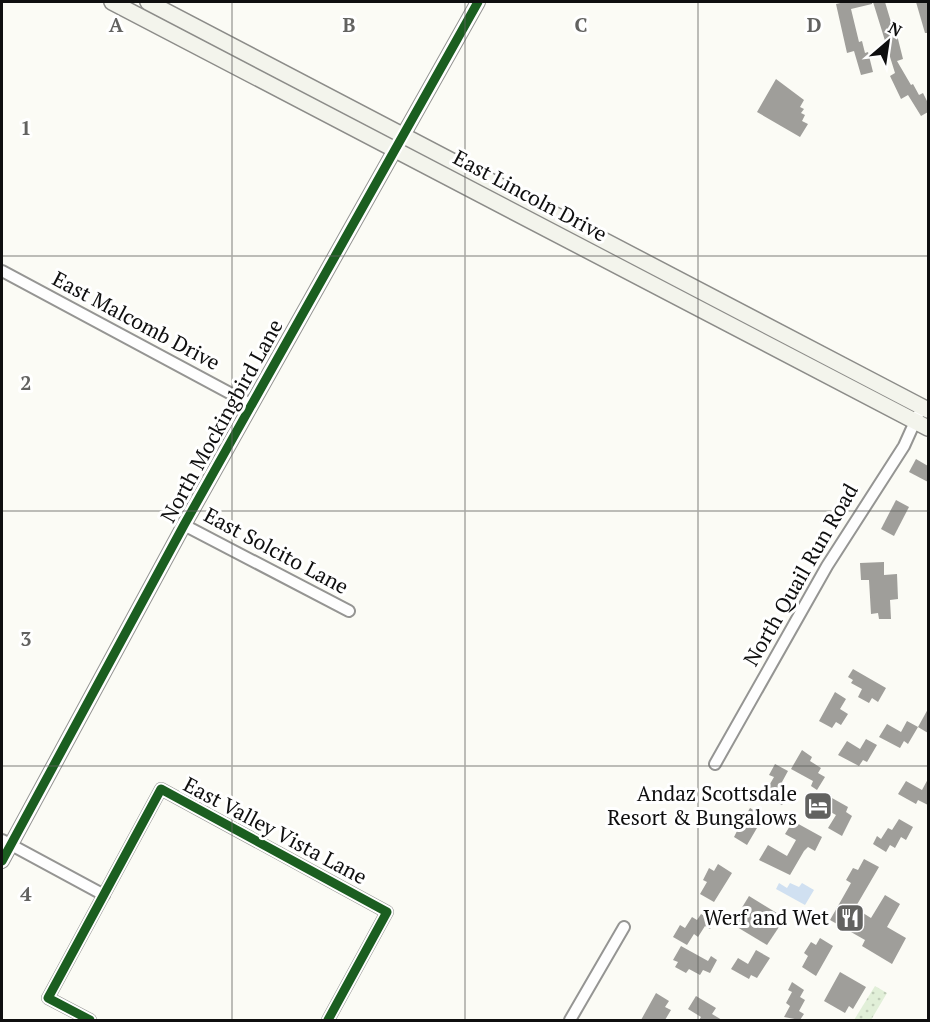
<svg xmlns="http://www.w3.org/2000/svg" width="930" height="1022" font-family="'PT Serif',serif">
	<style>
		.grass { fill: url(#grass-dots) }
		.water { fill: #d0e0f1 }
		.building { fill: #9f9e9a }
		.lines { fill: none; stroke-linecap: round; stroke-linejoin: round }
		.minor-casing { stroke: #959593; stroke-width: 14 }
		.tertiary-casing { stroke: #959593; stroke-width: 16 }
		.secondary-casing { stroke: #8c8c89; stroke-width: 18 }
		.minor { stroke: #fefefe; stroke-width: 10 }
		.tertiary { stroke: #fefefe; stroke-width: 14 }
		.secondary { stroke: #f3f4ec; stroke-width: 15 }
		.cycleway-casing { stroke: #fff; stroke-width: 13 }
		.cycleway { stroke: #1b5e20; stroke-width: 9 }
		.grid { fill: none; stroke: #626260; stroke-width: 1.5; stroke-opacity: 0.55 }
		.labels { text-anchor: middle; stroke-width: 6; stroke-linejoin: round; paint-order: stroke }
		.street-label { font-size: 21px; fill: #0f0f0f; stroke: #fff }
		.poi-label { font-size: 21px; fill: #0f0f0f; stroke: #fff; text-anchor: end }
		.grid-label { font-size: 20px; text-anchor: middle; font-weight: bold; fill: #626260; stroke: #fff; stroke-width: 6; stroke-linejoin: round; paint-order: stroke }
	</style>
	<defs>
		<pattern id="grass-dots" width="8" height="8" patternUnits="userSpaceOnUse" patternTransform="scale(1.5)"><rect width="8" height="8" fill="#e1efd8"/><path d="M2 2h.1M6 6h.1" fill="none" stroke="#c0ccb8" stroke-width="1.8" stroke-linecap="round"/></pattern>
	</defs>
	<rect width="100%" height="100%" fill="#fbfbf5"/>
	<!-- grass -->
	<polygon class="grass" points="875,986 887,993 871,1020 854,1020"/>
	<!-- water -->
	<polygon class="water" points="779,883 787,888 790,883 799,887 802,883 814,890 805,905 776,889"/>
	<!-- building -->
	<g class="building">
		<polygon points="845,2 872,2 872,4 851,9 859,42 862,41 865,53 868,52 873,72 861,75 854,51 847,53 836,4"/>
		<polygon points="873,2 885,2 894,32 896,31 903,59 897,61 911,85 913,84 919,95 923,93 928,103 928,112 921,116 908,95 901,99 890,76 895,73"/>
		<polygon points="916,2 928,2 928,33 925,33"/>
		<polygon points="776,79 804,100 800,107 804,109 801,113 805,115 802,121 808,124 800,137 757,112"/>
		<polygon points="916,459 928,466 928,482 909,472"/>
		<polygon points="896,500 909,507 894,536 881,529"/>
		<polygon points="884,562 884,575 897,574 898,599 890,600 891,619 879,619 878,613 871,614 869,580 861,580 860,563"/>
		<polygon points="853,669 886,688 878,702 872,698 869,703 858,697 862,689 851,683 853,680 848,677"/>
		<polygon points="835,692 846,699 840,709 848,714 841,725 836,722 832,728 819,721"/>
		<polygon points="928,709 928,733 918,727"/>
		<polygon points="907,721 918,727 908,744 904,741 900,748 879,737 887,724 901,732"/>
		<polygon points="866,739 877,745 867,762 863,760 859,766 838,755 847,741 860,749"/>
		<polygon points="802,750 812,757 810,761 821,768 818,773 825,777 817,790 811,786 813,781 791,769"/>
		<polygon points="775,764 788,771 782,782 787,785 781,796 786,799 782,805 768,798 772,791 767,789 774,777 769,775"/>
		<polygon points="928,779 928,805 918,800 916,804 898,794 906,781 922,790"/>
		<polygon points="832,798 848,807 846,812 852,816 842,836 828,828 836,815 825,809"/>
		<polygon points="750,808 764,816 747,845 734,837 737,831 733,828 739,816 744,819"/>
		<polygon points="899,819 913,827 906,840 901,837 895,848 890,845 886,852 873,844 877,836 881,839 888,828 892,830"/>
		<polygon points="793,821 822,837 815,851 808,847 804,851 790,875 759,860 768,845 787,856 796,840 785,834"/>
		<polygon points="864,859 879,867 855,908 871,918 885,895 900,904 887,927 906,938 892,964 862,946 865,940 830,920 851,883 846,880 853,868 858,870"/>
		<polygon points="718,864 732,873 714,902 700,894 707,882 703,880 709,868 714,871"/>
		<polygon points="749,896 785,918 767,945 732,924"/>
		<polygon points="701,914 714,922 710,929 705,926 698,937 694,934 687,945 673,937 680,925 685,928 692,917 697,920"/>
		<polygon points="820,938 833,946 816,976 802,967 808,956 804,953 811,942 816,945"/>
		<polygon points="681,946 708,961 711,956 717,960 710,973 703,970 700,975 689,969 686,973 675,967 678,962 673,960"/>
		<polygon points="756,950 770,958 757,978 751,975 749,979 731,969 738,958 748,964"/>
		<polygon points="840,972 866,987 853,1009 849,1006 845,1013 824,1001"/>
		<polygon points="792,982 804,990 800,997 805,1000 799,1011 804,1014 800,1020 784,1017 790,1006 786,1003 792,992 788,990"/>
		<polygon points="656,993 669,1001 665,1007 671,1010 665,1020 641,1020"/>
		<polygon points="696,996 716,1008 712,1014 722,1020 699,1020 701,1017 688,1009"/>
	</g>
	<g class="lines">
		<!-- minor casing -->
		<g class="minor-casing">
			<g id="minor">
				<polyline points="2,271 252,405"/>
				<polyline points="184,525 349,611"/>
				<polyline points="715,764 827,566 904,446 918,415"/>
				<polyline points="2,840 104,895"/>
				<polyline points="90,1020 48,998 161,789 387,912 328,1020"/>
				<polyline points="570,1020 624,927"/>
			</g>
		</g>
		<!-- tertiary casing -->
		<g class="tertiary-casing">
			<polyline id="tertiary" points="2,861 184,525 478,2"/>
		</g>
		<!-- secondary casing -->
		<g class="secondary-casing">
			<g id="secondary">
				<polyline points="112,2 928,428"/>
				<polyline points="148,2 928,410"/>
			</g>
		</g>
		<!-- minor -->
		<use href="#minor" class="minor"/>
		<!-- tertiary -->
		<use href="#tertiary" class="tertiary"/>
		<!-- secondary -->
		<use href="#secondary" class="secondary"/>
		<!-- cycleway casing -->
		<g class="cycleway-casing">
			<g id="cycleway">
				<polyline points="2,861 184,525 478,2"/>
				<polyline points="90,1020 48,998 161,789 387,912 328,1020"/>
			</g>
		</g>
		<!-- cycleway -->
		<use href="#cycleway" class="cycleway"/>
	</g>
	<!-- grid -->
	<path class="grid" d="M232,2v1018M465,2v1018M698,2v1018M2,256h926M2,511h926M2,766h926"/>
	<!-- icons -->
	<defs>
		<g id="hotel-square" transform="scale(1.5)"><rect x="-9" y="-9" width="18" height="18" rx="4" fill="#626260" stroke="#fff"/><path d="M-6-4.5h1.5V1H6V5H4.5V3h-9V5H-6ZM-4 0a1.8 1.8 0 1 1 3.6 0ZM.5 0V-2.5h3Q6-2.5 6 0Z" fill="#fff"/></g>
		<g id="restaurant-square" transform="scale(1.5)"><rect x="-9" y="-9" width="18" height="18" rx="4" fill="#626260" stroke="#fff"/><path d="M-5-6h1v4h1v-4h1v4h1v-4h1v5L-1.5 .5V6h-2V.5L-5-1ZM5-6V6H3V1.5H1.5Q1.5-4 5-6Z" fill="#fff"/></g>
	</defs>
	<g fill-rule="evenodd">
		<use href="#hotel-square" x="818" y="806"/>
		<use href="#restaurant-square" x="850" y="918"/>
	</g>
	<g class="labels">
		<!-- street labels -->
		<g class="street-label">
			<text transform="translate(530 196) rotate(28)" y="7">East Lincoln Drive</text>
			<text transform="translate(136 321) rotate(28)" y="7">East Malcomb Drive</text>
			<text transform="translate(222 421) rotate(-61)" y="7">North Mockingbird Lane</text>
			<text transform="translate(276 551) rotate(28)" y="7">East Solcito Lane</text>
			<text transform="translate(801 575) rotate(-60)" y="7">North Quail Run Road</text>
			<text transform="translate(275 831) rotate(28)" y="7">East Valley Vista Lane</text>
		</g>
		<!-- poi labels -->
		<g class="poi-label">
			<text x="797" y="801">Andaz Scottsdale<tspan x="797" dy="24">Resort &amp; Bungalows</tspan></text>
			<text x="829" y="925">Werf and Wet</text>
		</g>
	</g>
	<g class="grid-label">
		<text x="116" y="32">A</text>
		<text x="349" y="32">B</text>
		<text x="581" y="32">C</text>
		<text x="814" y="32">D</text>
		<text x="26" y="135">1</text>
		<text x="26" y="390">2</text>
		<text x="26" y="646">3</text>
		<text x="26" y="901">4</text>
	</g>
	<!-- border -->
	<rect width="930" height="1022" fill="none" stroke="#0f0f0f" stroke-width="6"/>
	<!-- north arrow -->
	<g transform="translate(888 42) rotate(29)" stroke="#ffffff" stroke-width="4.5" paint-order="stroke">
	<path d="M0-4.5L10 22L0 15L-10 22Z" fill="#0f0f0f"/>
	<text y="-9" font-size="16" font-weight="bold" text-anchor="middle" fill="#0f0f0f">N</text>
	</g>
</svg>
